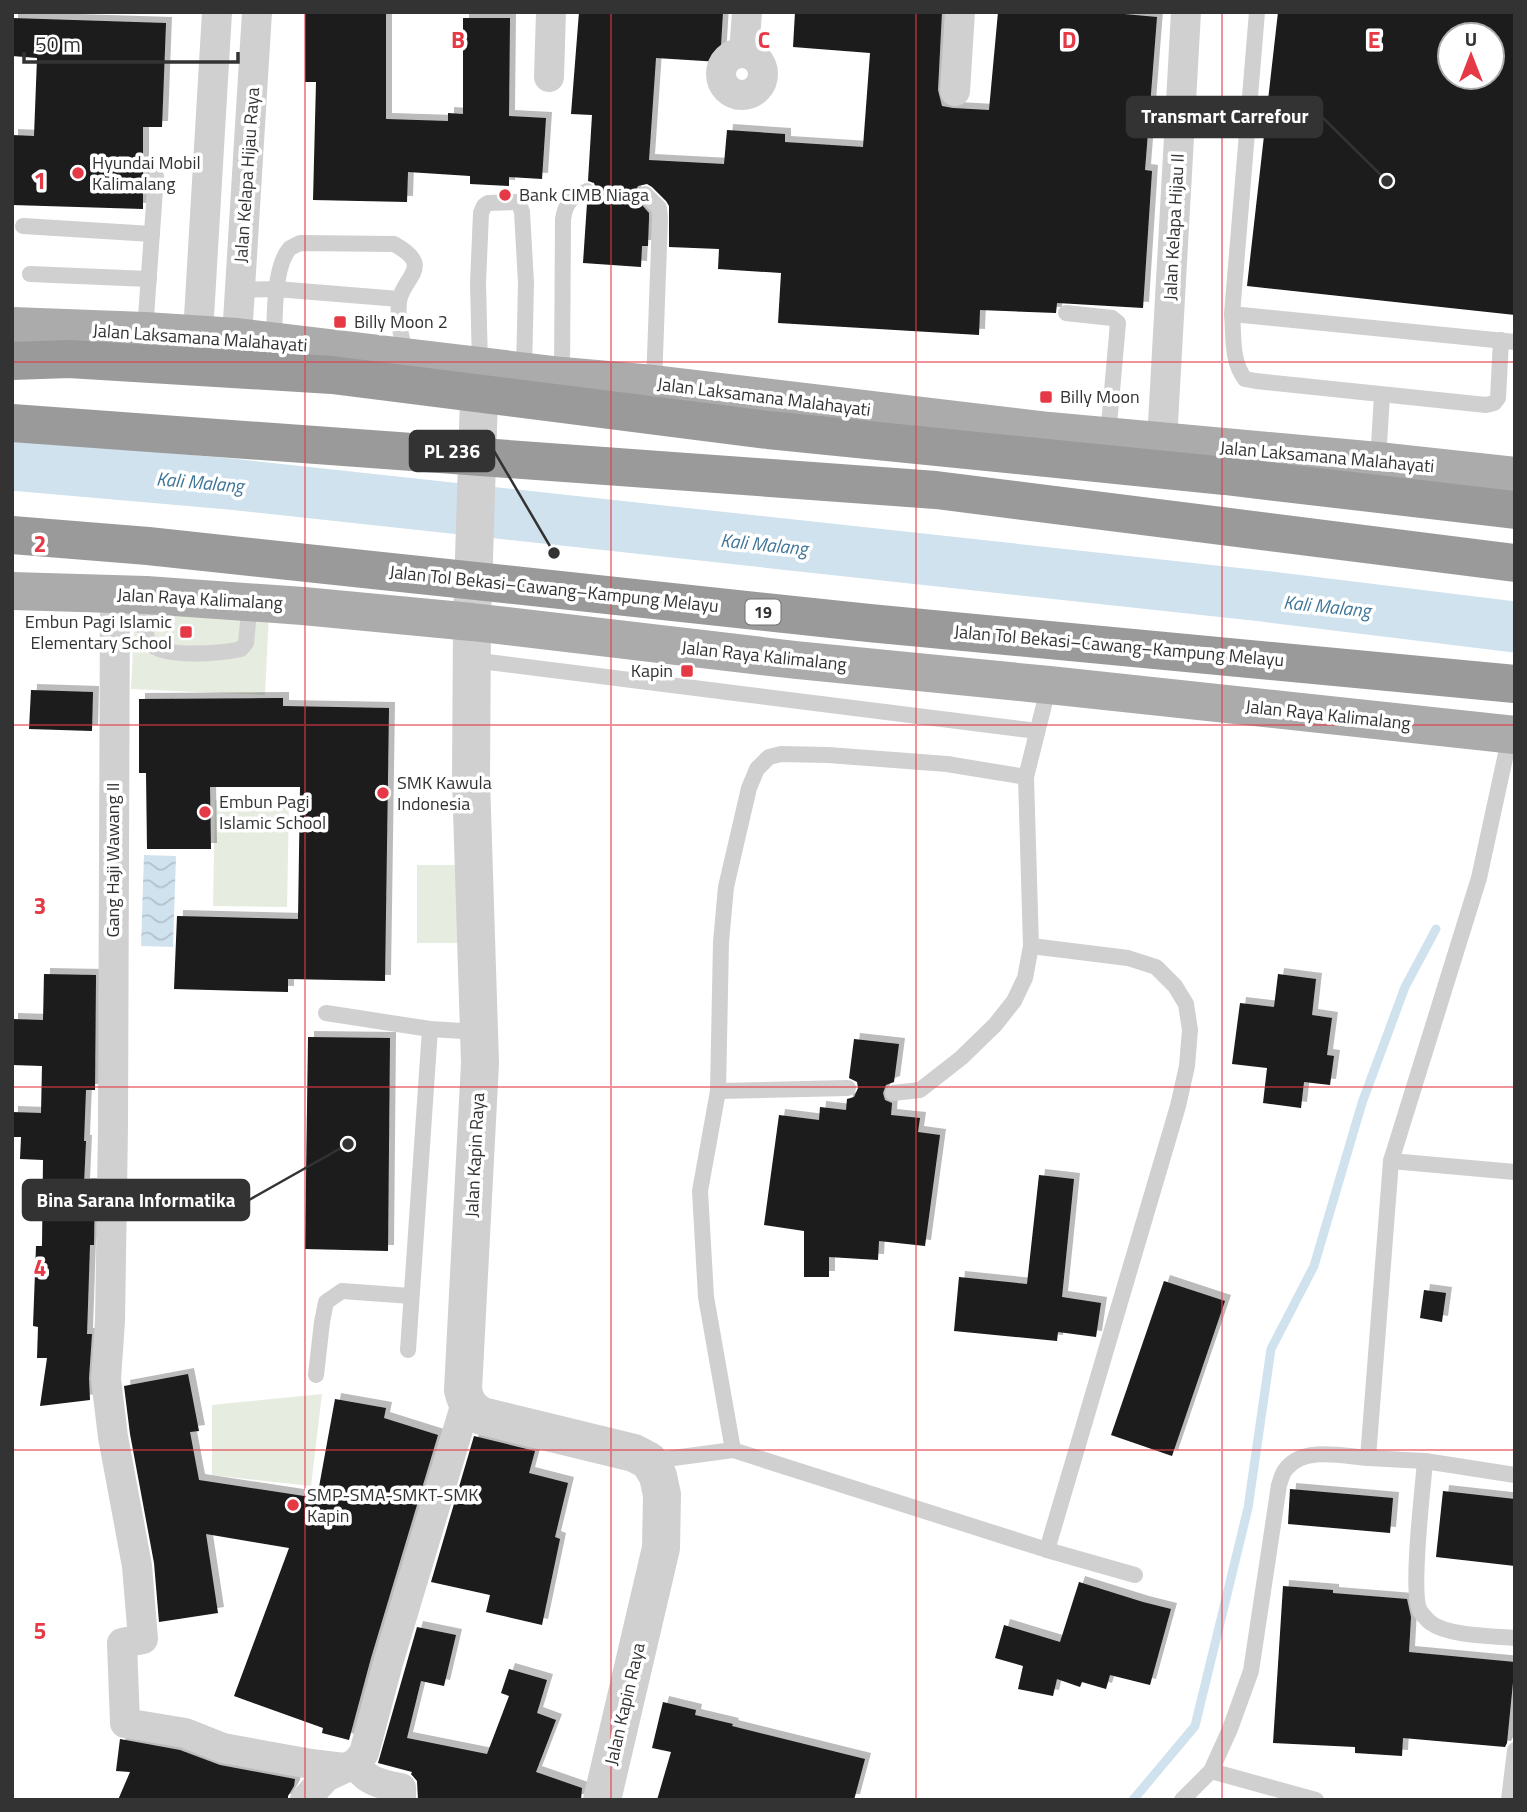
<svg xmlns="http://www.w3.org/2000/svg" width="1527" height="1812" font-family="'Titillium Web',sans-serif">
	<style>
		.pitch { fill: #e6ecdf }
		.water { fill: url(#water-waves) }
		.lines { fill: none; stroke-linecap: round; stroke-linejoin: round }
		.stream { stroke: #cfe2ee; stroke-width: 9 }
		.river { stroke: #cfe2ee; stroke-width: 51 }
		.building { fill: #1a1a1a; fill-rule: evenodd; filter: url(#shadow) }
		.service { stroke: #d0d0d0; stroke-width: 16 }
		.minor { stroke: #d0d0d0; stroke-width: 30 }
		.tertiary { stroke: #d0d0d0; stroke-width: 38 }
		.primary { stroke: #ababab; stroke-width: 38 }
		.motorway { stroke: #9a9a9a; stroke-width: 38 }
		.motorway-bridge { stroke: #9a9a9a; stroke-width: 38 }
		.grid { fill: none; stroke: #e63946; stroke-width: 2; stroke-opacity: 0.55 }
		.poi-dot { fill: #e63946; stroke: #fff; stroke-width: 2.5 }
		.labels { text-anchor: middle; stroke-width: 7; stroke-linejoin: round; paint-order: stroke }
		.shield { fill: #fff; stroke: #707070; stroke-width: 2 }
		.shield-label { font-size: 16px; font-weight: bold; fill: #333 }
		.poi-label { font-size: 18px; fill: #333; stroke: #fff; text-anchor: start }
		.street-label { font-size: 18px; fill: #333; stroke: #fff }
		.water-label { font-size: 19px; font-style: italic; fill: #3f7597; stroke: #fff }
		.grid-label { font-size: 23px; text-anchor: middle; font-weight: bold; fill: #e63946; stroke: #fff; stroke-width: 7; stroke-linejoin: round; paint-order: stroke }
		.leader { fill: none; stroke: #333; stroke-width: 2.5 }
		.callout-dot { fill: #333; stroke: #fff; stroke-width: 2.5 }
		.callout { fill: #333; stroke: #333; stroke-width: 2.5 }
		.callout-label { font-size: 19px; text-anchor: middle; font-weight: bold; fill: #fff }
	</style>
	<defs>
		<pattern id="water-waves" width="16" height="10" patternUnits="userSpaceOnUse" patternTransform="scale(1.75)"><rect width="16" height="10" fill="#cfe2ee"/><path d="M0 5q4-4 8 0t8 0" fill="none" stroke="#b2c2cd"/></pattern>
		<filter id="shadow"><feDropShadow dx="6" dy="-6" stdDeviation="0" flood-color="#0004"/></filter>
	</defs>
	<rect width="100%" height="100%" fill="#fff"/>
	<!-- pitch -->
	<g class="pitch">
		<polygon points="135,608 269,613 265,695 131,689"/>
		<polygon points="215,800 289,801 287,907 213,906"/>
		<rect x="417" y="865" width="45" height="78"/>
		<polygon points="322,1394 311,1486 212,1475 212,1405"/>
	</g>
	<!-- water -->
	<polygon class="water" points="144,855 176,856 173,947 141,946"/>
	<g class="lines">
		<!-- stream -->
		<polyline class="stream" points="1133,1800 1195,1726 1248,1508 1271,1349 1314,1266 1362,1103 1405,987 1436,929"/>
		<!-- river -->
		<polyline class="river" points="12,465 230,484 1262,596 1515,627"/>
	</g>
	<!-- building -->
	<g class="building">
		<polygon points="305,12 386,12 386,119 448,121 448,113 463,114 463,18 510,18 509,116 546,118 542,179 509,177 509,186 470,184 470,176 408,172 407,202 313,200 316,82 305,82"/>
		<polygon points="579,12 723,12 720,62 656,58 649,160 724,164 727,130 785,134 785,142 863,147 870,53 793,47 795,12 942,12 938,90 942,106 953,108 989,110 998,12 1102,12 1157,17 1145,170 1152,171 1143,308 1057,303 1056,313 980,310 979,335 778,323 781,273 718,269 719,249 669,247 669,206 666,201 652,187 647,184 638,186 635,192 635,197 649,213 649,218 648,246 642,246 641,267 583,263 587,203 595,198 597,191 594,183 588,181 592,115 571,114"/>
		<path d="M1278,12h237v303l-268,-29zM1450,35h42v42h-42z"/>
		<polygon points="12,18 166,23 162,127 143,127 143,209 12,205 12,135 34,136 37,58 12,56"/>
		<polygon points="31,690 93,692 92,731 29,729"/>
		<polygon points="283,698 283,706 389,708 385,981 288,979 288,992 174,989 177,916 298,919 300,787 210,787 211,849 147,849 146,773 139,773 139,699"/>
		<polygon points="44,974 96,975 95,1090 86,1090 84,1141 86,1141 84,1184 95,1184 94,1245 90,1245 87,1334 92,1334 89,1378 90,1400 40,1406 47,1358 37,1358 38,1327 33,1326 36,1246 42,1246 43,1160 20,1159 21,1137 12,1137 12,1112 41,1113 42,1066 12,1065 12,1019 43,1020"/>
		<polygon points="1278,974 1316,979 1312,1015 1332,1018 1327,1055 1334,1056 1330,1085 1304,1082 1301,1108 1263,1103 1267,1068 1232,1064 1240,1003 1274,1007"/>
		<polygon points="308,1037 390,1038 388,1251 305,1249"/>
		<polygon points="854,1039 899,1044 894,1082 886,1085 883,1093 885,1100 892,1103 891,1115 920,1118 918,1132 940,1135 925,1246 879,1241 878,1260 829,1257 829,1277 804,1277 804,1231 764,1225 779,1115 819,1120 820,1107 846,1110 847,1099 854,1097 858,1088 857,1082 849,1078"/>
		<polygon points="1039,1175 1074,1179 1062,1297 1101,1303 1096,1337 1058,1332 1057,1341 954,1331 959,1277 1027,1284"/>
		<polygon points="1164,1281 1225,1301 1172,1456 1111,1435"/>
		<polygon points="1424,1290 1446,1293 1442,1322 1420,1318"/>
		<polygon points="188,1374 199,1431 190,1432 199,1480 317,1498 335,1399 386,1408 384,1418 438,1435 371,1658 349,1740 322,1733 323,1728 234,1696 289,1548 206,1534 218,1613 159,1622 154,1563 130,1434 124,1386"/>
		<polygon points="474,1436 535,1451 529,1473 568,1483 555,1537 560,1539 542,1625 486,1612 490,1595 431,1582"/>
		<polygon points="1290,1489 1393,1498 1390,1533 1288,1524"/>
		<polygon points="1443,1491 1515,1499 1515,1566 1436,1557"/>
		<polygon points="1079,1582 1143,1602 1171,1609 1150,1685 1110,1675 1106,1689 1082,1682 1080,1687 1057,1679 1053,1696 1018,1689 1023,1666 995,1658 1004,1625 1060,1642"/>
		<polygon points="1283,1586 1333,1590 1333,1593 1407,1599 1411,1617 1409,1652 1515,1662 1507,1743 1505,1747 1403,1738 1402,1756 1355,1753 1355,1747 1273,1743"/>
		<polygon points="417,1627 456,1635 444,1686 421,1681 407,1738 487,1754 509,1696 501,1693 509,1669 547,1680 537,1713 556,1720 536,1772 582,1788 581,1800 418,1800 417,1781 411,1774 412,1772 378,1763"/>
		<polygon points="663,1702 696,1710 695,1715 733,1724 732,1726 865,1759 854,1800 657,1800 671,1752 652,1748"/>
		<polygon points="120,1739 180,1750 220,1765 295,1779 294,1786 288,1796 288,1800 118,1800 130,1772 116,1771"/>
	</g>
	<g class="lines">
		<!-- service -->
		<g class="service">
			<path d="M1257,12l-25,302c2,22 -1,47 13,65l11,2 230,24 8,-2 4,-5 3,-58"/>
			<polyline points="645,194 659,208 660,218 654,384"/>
			<polyline points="23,226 152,234"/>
			<polyline points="30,274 149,279"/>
			<polyline points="239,290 276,289 399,299"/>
			<polyline points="1066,313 1112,318 1118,323 1108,436"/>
			<polyline points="1232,314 1515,342"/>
			<polyline points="145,331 156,176"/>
			<path d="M274,342c1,-24 -1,-75 16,-94 1,0 9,-5 10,-5l94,1c42,23 8,33 5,58 -2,19 3,37 7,55"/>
			<polyline points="480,365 478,283 481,213 484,206 488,203 516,202 520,206 522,212 526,283 524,370"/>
			<path d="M562,376l1,-157c3,-18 8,-21 24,-28"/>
			<polyline points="1378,461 1382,395"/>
			<path d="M146,595c0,13 -5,36 4,48 12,16 73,10 91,6l5,-6 4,-41"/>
			<polyline points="472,660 1037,731"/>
			<polyline points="1031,946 1128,958 1156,967 1175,986 1186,1004 1190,1030 1187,1066 1178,1106 1047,1550"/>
			<polyline points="326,1013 430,1029 479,1032"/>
			<polyline points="718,1091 848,1088"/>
			<polyline points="893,1093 920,1090 961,1058 995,1025 1014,1001 1025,978 1031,946 1026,777 1049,685"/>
			<polyline points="1391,1161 1515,1172"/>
			<polyline points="408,1350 430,1029"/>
			<polyline points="316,1375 322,1322 326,1302 342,1291 411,1296"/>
			<polyline points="733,1450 706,1297 700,1191 718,1091 721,942 726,887 749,788 757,769 769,757 781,754 828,755 947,764 1026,777"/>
			<polyline points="1368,1458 1425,1461 1515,1475"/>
			<polyline points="651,1461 733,1450 1047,1550 1135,1575"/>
			<path d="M1425,1461c-2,27 -15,132 -5,150 2,3 8,10 11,12 17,13 62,13 84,15"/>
			<polyline points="1211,1771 1316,1800"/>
			<path d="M1182,1800l29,-29 19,-42 21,-58 28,-186c2,-5 3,-12 7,-16 17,-23 57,-13 82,-11l23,-297 88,-283 31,-143"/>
			<polyline points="1509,1800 1515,1750"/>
		</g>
		<!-- minor -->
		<g class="minor">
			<polyline points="744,52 747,12"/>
			<circle cx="742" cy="74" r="21"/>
			<polyline points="549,77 551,12"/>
			<polyline points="955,91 960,12"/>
			<polyline points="198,334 217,12"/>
			<polyline points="237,337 257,12"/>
			<polyline points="1162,441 1186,12"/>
			<polyline points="115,594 113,1126 110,1321 106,1379 113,1437 137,1566 143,1639 122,1643 125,1723 185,1733 223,1748 311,1764 344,1768"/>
			<path d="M356,1763c8,18 27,22 45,25v12"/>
			<polyline points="305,1800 326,1777 356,1763 364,1753 388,1663 466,1403"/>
		</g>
		<!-- tertiary -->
		<path class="tertiary" d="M480,365l-8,257 -1,157 9,284 -17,327c3,13 7,19 19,26l152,37 15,8 9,15 4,19 -1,53 -59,252"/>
		<!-- primary -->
		<g class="primary">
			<polyline points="12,326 145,331 237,337 562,376 654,384 1049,431 1378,461 1515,476"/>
			<polyline points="12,591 146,595 303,606 472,622 796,660 1049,685 1515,735"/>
		</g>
		<!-- motorway -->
		<polyline class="motorway" points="1225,476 1515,510"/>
		<!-- motorway-bridge -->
		<g class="motorway-bridge">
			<polyline points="12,361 69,359 332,375 768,430 1225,476"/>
			<polyline points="12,423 936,490 1515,563"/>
			<polyline points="12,535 148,546 869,623 1515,684"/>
		</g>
	</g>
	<!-- grid -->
	<path class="grid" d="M305,12v1788M611,12v1788M916,12v1788M1222,12v1788M12,362h1503M12,725h1503M12,1087h1503M12,1450h1503"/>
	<!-- markers -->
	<g class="poi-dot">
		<circle cx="78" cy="173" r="7"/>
		<circle cx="505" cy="195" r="7"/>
		<rect x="333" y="315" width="14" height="14" rx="3.5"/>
		<rect x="1039" y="390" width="14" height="14" rx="3.5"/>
		<rect x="179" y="625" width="14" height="14" rx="3.5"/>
		<rect x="680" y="664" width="14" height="14" rx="3.5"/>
		<circle cx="383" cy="793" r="7"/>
		<circle cx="205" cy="812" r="7"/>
		<circle cx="293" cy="1505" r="7"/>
	</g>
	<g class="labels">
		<!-- shield labels -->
		<rect class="shield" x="745.5" y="599.5" width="35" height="25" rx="5"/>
		<g class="shield-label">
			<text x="763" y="618">19</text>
		</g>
		<!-- poi labels -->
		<g class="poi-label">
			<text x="92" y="169">Hyundai Mobil<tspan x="92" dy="21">Kalimalang</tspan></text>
			<text x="519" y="201">Bank CIMB Niaga</text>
			<text x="354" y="328">Billy Moon 2</text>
			<text x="1060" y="403">Billy Moon</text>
			<text x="172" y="628" text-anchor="end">Embun Pagi Islamic<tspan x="172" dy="21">Elementary School</tspan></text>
			<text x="673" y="677" text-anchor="end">Kapin</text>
			<text x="397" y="789">SMK Kawula<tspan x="397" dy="21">Indonesia</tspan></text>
			<text x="219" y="808">Embun Pagi<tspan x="219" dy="21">Islamic School</tspan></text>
			<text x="307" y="1501">SMP-SMA-SMKT-SMK<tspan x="307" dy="21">Kapin</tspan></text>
		</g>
		<!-- street labels -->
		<g class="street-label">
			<text transform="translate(247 175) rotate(-86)" y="6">Jalan Kelapa Hijau Raya</text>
			<text transform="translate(1174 227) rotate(-87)" y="6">Jalan Kelapa Hijau II</text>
			<text transform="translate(200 338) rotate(4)" y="6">Jalan Laksamana Malahayati</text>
			<text transform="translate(764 397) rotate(7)" y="6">Jalan Laksamana Malahayati</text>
			<text transform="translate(1327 457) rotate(5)" y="6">Jalan Laksamana Malahayati</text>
			<text transform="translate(554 589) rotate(6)" y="6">Jalan Tol Bekasi–Cawang–Kampung Melayu</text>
			<text transform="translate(200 599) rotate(3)" y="6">Jalan Raya Kalimalang</text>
			<text transform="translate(1119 646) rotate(5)" y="6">Jalan Tol Bekasi–Cawang–Kampung Melayu</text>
			<text transform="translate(764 656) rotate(6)" y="6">Jalan Raya Kalimalang</text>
			<text transform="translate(1328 715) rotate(6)" y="6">Jalan Raya Kalimalang</text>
			<text transform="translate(113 860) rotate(-90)" y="6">Gang Haji Wawang II</text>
			<text transform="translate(475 1155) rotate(-87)" y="6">Jalan Kapin Raya</text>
			<text transform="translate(625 1704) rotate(-77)" y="6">Jalan Kapin Raya</text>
		</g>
		<!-- water labels -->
		<g class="water-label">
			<text transform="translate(200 482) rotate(5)" y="7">Kali Malang</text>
			<text transform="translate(764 544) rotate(6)" y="7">Kali Malang</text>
			<text transform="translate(1327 606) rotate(6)" y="7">Kali Malang</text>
		</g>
	</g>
	<g class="grid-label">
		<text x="458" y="48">B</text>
		<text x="764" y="48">C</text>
		<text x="1069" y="48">D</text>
		<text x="1374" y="48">E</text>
		<text x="40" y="189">1</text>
		<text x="40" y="552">2</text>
		<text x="40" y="914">3</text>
		<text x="40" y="1276">4</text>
		<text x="40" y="1639">5</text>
	</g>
	<!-- callouts -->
	<path class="leader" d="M1387 181L1322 117M554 553L494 451M348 1144L249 1200"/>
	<g class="callout-dot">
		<circle cx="1387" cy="181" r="7"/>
		<circle cx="554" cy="553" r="7"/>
		<circle cx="348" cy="1144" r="7"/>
	</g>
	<g class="callout">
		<rect x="1127" y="97" width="195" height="40" rx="7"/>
		<rect x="410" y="431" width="84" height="40" rx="7"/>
		<rect x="23" y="1180" width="226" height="40" rx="7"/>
	</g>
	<g class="callout-label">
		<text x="1225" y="123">Transmart Carrefour</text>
		<text x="452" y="458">PL 236</text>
		<text x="136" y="1207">Bina Sarana Informatika</text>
	</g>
	<!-- border -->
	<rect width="1527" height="1812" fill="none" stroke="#333333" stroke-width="28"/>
	<!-- north arrow -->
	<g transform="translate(1471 56)"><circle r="33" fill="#ffffff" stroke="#adadad" stroke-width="2"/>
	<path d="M0-5L12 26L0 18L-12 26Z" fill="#e63946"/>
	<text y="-10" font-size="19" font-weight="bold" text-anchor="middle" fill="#333333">U</text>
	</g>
	<!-- scale -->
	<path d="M24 52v10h214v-10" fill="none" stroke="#333333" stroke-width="3.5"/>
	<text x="35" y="52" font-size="21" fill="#333333" stroke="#ffffff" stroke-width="5" paint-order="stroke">50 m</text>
</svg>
